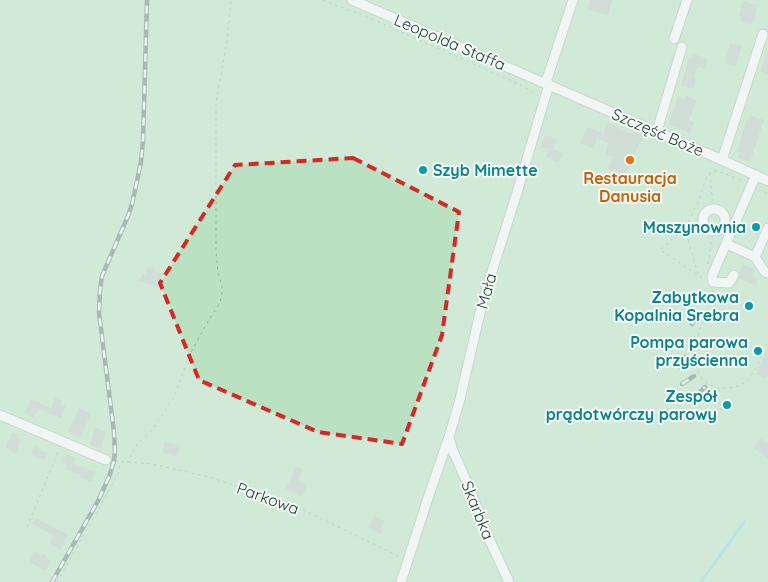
<svg xmlns="http://www.w3.org/2000/svg" width="768" height="582" font-family="Quicksand,sans-serif">
	<style>
		.green { fill: #bae2c2 }
		.lines { fill: none; stroke-linecap: round; stroke-linejoin: round }
		.stream { stroke: #86d2d9; stroke-width: 2.5 }
		.building { fill: #b8cac2 }
		.minor-casing { stroke: #a5b8b0; stroke-width: 11 }
		.path { stroke: #80b6a2; stroke-width: 1; stroke-dasharray: 2.5 4; stroke-linecap: butt }
		.minor { stroke: #fff; stroke-width: 9 }
		.rail-casing { stroke: #5b7e72; stroke-width: 4.5 }
		.rail { stroke: #f5faf7; stroke-width: 2.5; stroke-dasharray: 8; stroke-linecap: butt }
		.marked { fill: none; stroke: #d62828; stroke-width: 4; stroke-dasharray: 10 6; stroke-linejoin: round }
		.food-dot { fill: #e8710a; stroke: #f5faf7; stroke-width: 2 }
		.culture-dot { fill: #0f9aa8; stroke: #f5faf7; stroke-width: 2 }
		.labels { text-anchor: middle; stroke-width: 4; stroke-linejoin: round; paint-order: stroke }
		.street-label { font-size: 16px; fill: #204337; stroke: #f5faf7 }
		.culture-label { font-size: 16px; font-weight: bold; fill: #0d838f; stroke: #f5faf7; text-anchor: end }
		.food-label { font-size: 16px; font-weight: bold; fill: #c56008; stroke: #f5faf7 }
	</style>
	<rect width="100%" height="100%" fill="#e3efe9"/>
	<!-- green -->
	<rect class="green" x="0" y="0" width="768" height="582"/>
	<g class="lines">
		<!-- stream -->
		<polyline class="stream" points="701,582 744,522"/>
	</g>
	<!-- building -->
	<g class="building">
		<polygon points="590,0 612,0 608,15 587,10"/>
		<polygon points="743,1 757,5 754,23 752,22 751,25 740,21 741,18 739,14"/>
		<polygon points="730,43 742,46 736,66 725,63"/>
		<polygon points="766,53 768,53 768,75 761,72"/>
		<polygon points="694,54 708,59 705,69 698,67 693,78 696,79 693,89 681,85 689,58 692,59"/>
		<polygon points="686,96 697,100 689,120 694,122 690,133 668,124 676,105 675,104 678,97 685,99"/>
		<polygon points="751,116 764,120 750,162 738,158 740,152 737,151 747,119 750,120"/>
		<polygon points="608,123 631,133 633,128 645,133 641,142 640,142 624,177 621,178 618,177 617,174 607,169 613,157 605,154 609,143 597,138 593,148 580,143 587,127 603,133"/>
		<polygon points="545,135 557,139 553,150 563,153 558,163 546,157 549,149 541,147"/>
		<polygon points="753,219 763,224 758,235 748,230"/>
		<polygon points="743,264 755,270 752,276 758,279 755,285 739,278 740,275 739,272"/>
		<polygon points="148,267 155,269 154,271 163,273 158,287 139,281 142,274 145,274"/>
		<polygon points="768,347 768,374 766,378 756,374"/>
		<polygon points="55,398 62,401 60,404 66,406 61,418 38,409 34,418 24,413 31,399 51,408"/>
		<polygon points="79,408 91,414 80,438 68,432"/>
		<polygon points="95,428 106,431 101,448 90,445"/>
		<polygon points="12,433 17,435 16,438 21,440 16,453 9,450 10,449 6,447"/>
		<polygon points="760,438 768,444 768,459 753,447"/>
		<polygon points="165,442 180,445 177,457 162,453"/>
		<polygon points="35,445 41,448 40,450 48,453 45,460 31,454"/>
		<polygon points="66,454 76,458 73,463 95,472 92,482 80,477 81,475 65,469 67,464 62,462"/>
		<polygon points="296,467 303,470 298,481 307,485 302,497 286,489"/>
		<polygon points="374,516 385,521 382,528 384,529 381,535 368,527"/>
		<polygon points="36,518 68,535 60,550 50,544 53,535 32,524"/>
		<polygon points="35,552 41,555 42,553 47,556 46,558 51,561 45,571 29,562"/>
	</g>
	<g class="lines">
		<!-- minor casing -->
		<g class="minor-casing">
			<g id="minor">
				<polyline points="352,0 722,160 768,181"/>
				<polyline points="674,39 687,0"/>
				<polyline points="657,131 682,47"/>
				<polyline points="722,160 763,34"/>
				<circle cx="714" cy="220" r="11"/>
				<polyline points="727,244 755,257 765,272 768,273"/>
				<polyline points="755,257 768,228"/>
				<polyline points="734,275 729,283 713,282 712,276 756,175"/>
				<polyline points="0,415 106,460"/>
				<polyline points="449,438 453,451 470,489 485,530 509,582"/>
				<polyline points="401,582 428,498 449,437 460,399 483,300 516,196 539,118 548,88 547,79 573,0"/>
			</g>
		</g>
		<!-- path -->
		<g class="path">
			<polyline points="323,0 372,19 523,86 537,96"/>
			<polyline points="710,173 711,183 713,210"/>
			<polyline points="759,191 760,190 768,194"/>
			<polyline points="708,264 713,231"/>
			<polyline points="698,274 685,228 704,223"/>
			<path d="M702,278l-42,-28 25,-22 12,-23 10,-29c3,-5 6,-6 11,-5l25,10v2"/>
			<path d="M713,290c-4,13 -9,27 -13,40 -2,9 -6,18 -6,27 1,21 18,36 39,30 5,-1 10,-3 14,-6 9,-9 16,-30 21,-41"/>
			<path d="M719,389c-1,9 -1,16 4,23"/>
			<polyline points="115,461 152,464 209,477 287,502 400,557"/>
			<polyline points="127,463 136,446 152,430 174,397 190,354 206,325 220,302 222,294 222,286 218,273 216,251 216,102 227,41 231,0"/>
			<polyline points="27,527 59,449"/>
			<polyline points="57,582 114,481 118,473 120,464"/>
		</g>
		<!-- minor -->
		<use href="#minor" class="minor"/>
		<!-- rail casing -->
		<g class="rail-casing">
			<g id="rail">
				<polyline points="692,324 694,320"/>
				<polyline points="675,360 686,357"/>
				<polyline points="681,367 687,365"/>
				<polyline points="682,384 694,376"/>
				<polyline points="692,400 705,387"/>
				<polyline points="708,400 715,393"/>
				<polyline points="52,582 98,501 109,477 114,461 115,451 114,432 99,313 100,290 102,276 128,216 132,204 141,162 143,141 147,0"/>
			</g>
		</g>
		<!-- rail -->
		<use href="#rail" class="rail"/>
	</g>
	<!-- marked area -->
	<path d="M0 0H768V582H0ZM353,158l106,54 -17,123 -40,109 -84,-12 -119,-52 -39,-97 75,-118z" fill="#e3efe9" fill-opacity=".55" fill-rule="evenodd"/>
	<path class="marked" d="M353,158l106,54 -17,123 -40,109 -84,-12 -119,-52 -39,-97 75,-118z"/>
	<!-- markers -->
	<circle class="food-dot" cx="630" cy="160" r="5"/>
	<g class="culture-dot">
		<circle cx="423" cy="170" r="5"/>
		<circle cx="756" cy="227" r="5"/>
		<circle cx="749" cy="306" r="5"/>
		<circle cx="758" cy="351" r="5"/>
		<circle cx="727" cy="405" r="5"/>
	</g>
	<g class="labels">
		<!-- street labels -->
		<g class="street-label">
			<text transform="translate(450 42) rotate(23)" y="6">Leopolda Staffa</text>
			<text transform="translate(658 132) rotate(23)" y="6">Szczęść Boże</text>
			<text transform="translate(486 291) rotate(-74)" y="6">Mała</text>
			<text transform="translate(268 498) rotate(20)" y="6">Parkowa</text>
			<text transform="translate(478 510) rotate(68)" y="6">Skarbka</text>
		</g>
		<!-- culture labels -->
		<g class="culture-label">
			<text x="433" y="176" text-anchor="start">Szyb Mimette</text>
			<text x="746" y="233">Maszynownia</text>
			<text x="739" y="303">Zabytkowa<tspan x="739" dy="18">Kopalnia Srebra</tspan></text>
			<text x="748" y="348">Pompa parowa<tspan x="748" dy="18">przyścienna</tspan></text>
			<text x="717" y="402">Zespół<tspan x="717" dy="18">prądotwórczy parowy</tspan></text>
		</g>
		<!-- food labels -->
		<g class="food-label">
			<text x="630" y="184">Restauracja<tspan x="630" dy="18">Danusia</tspan></text>
		</g>
	</g>
</svg>
